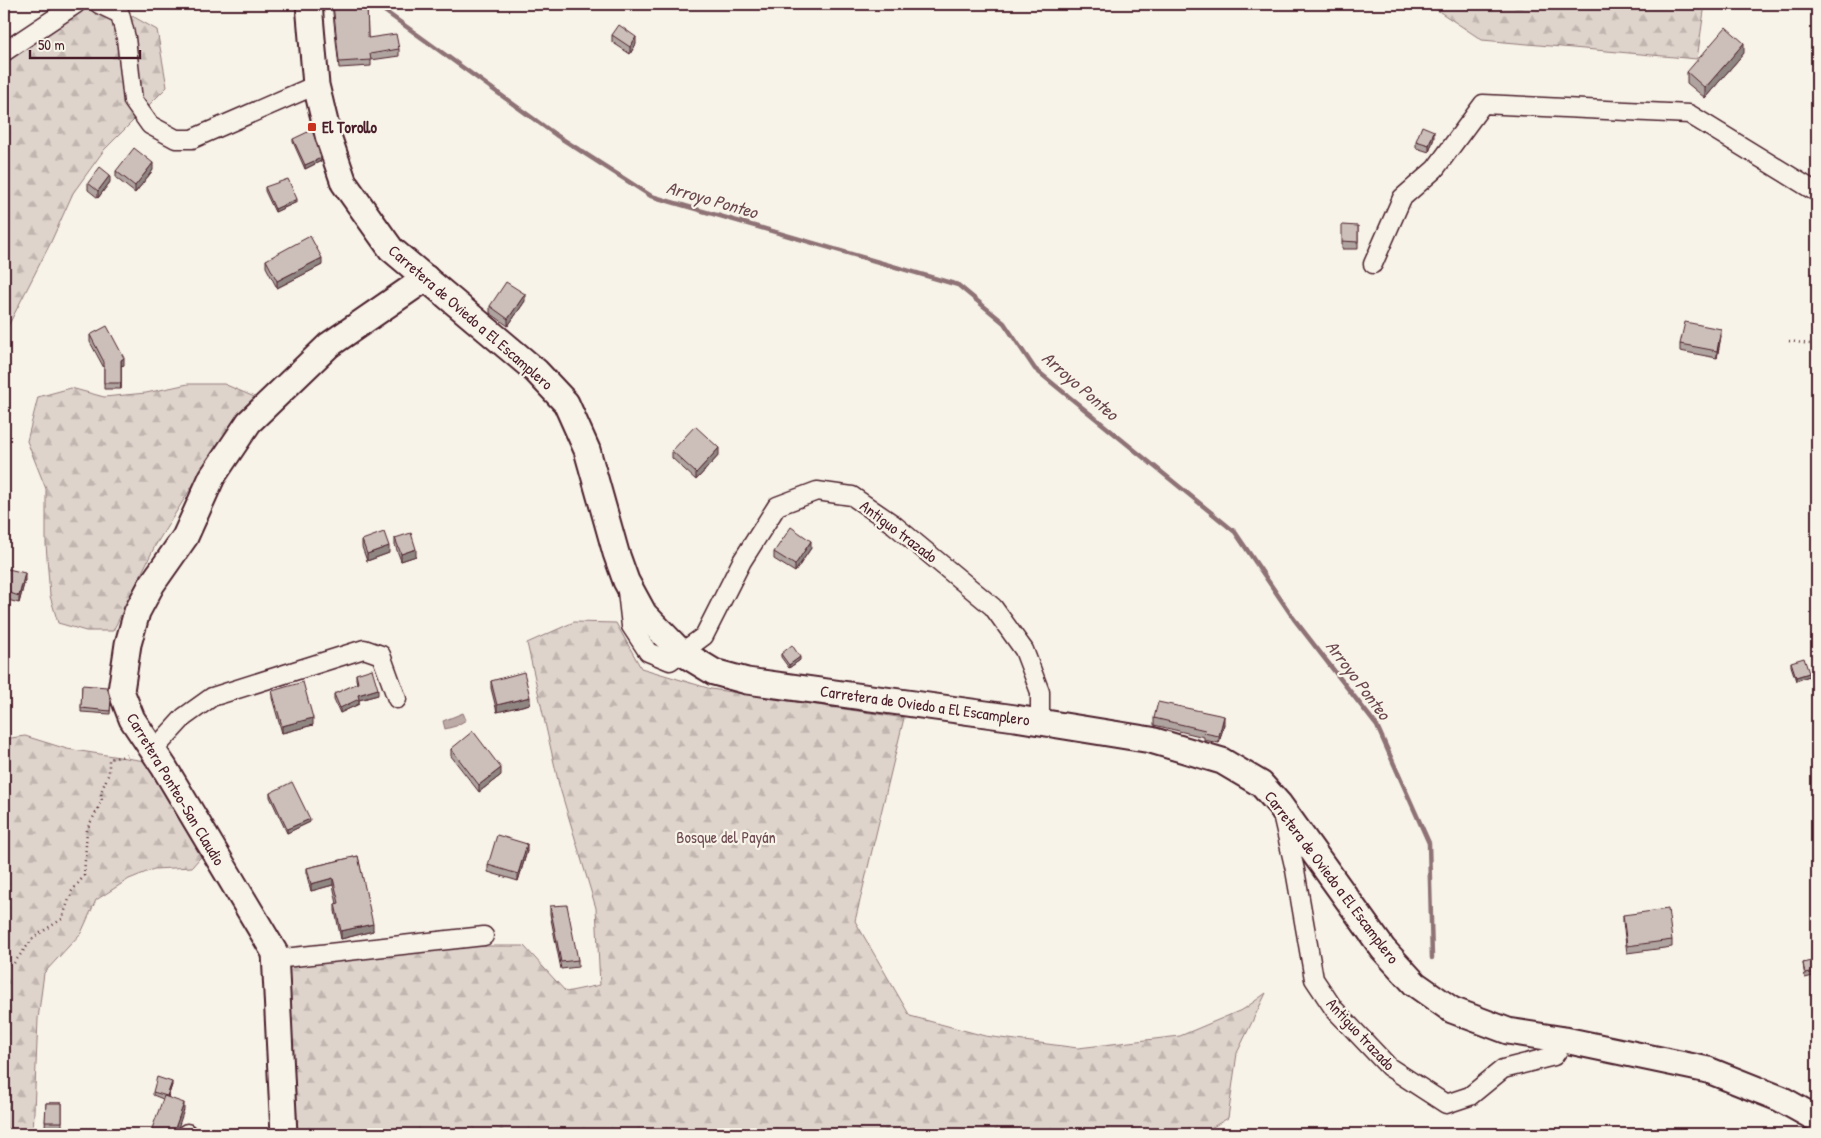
<svg xmlns="http://www.w3.org/2000/svg" width="1821" height="1138" font-family="'Patrick Hand',sans-serif">
	<style>
		.forest { fill: url(#forest-firs); stroke: #947a7c }
		.water { fill: #bcaaa7; stroke: #8e7275 }
		.lines { fill: none; stroke-linecap: round; stroke-linejoin: round }
		.stream { stroke: #8e7275; stroke-width: 4.5 }
		.street-casing { stroke: #4a1f2b; stroke-width: 21 }
		.secondary-casing { stroke: #4a1f2b; stroke-width: 29 }
		.path { stroke: #4a1f2b; stroke-width: 2.5; stroke-dasharray: 1 4; stroke-linecap: butt }
		.street { stroke: #f7f3e8; stroke-width: 18 }
		.secondary { stroke: #f7f3e8; stroke-width: 25 }
		.wall { fill: #afa49f; stroke: #4a1f2b }
		.shaded-wall { fill: #8f8682; stroke: #4a1f2b }
		.building { fill: #ccbfb9; stroke: #4a1f2b }
		.poi-dot { fill: #c8321e; stroke: #f7f3e8; stroke-width: 2 }
		.labels { text-anchor: middle; stroke-width: 4.5; stroke-linejoin: round; paint-order: stroke }
		.poi-label { font-size: 16px; font-weight: bold; fill: #4a1f2b; stroke: #f7f3e8; text-anchor: start }
		.street-label { font-size: 16px; fill: #4a1f2b; stroke: #f7f3e8 }
		.park-label { font-size: 16px; fill: #6f4c53; stroke: #f7f3e8 }
		.water-label { font-size: 18px; font-style: italic; fill: #6c4950; stroke: #f7f3e8 }
	</style>
	<defs>
		<pattern id="forest-firs" width="22" height="20" patternUnits="userSpaceOnUse" patternTransform="scale(1.25)"><rect width="22" height="20" fill="#ded4cc"/><path d="M5 1l3.5 6h-7zM16 11l3.5 6h-7z" fill="#c0b6af"/></pattern>
	</defs>
	<rect width="100%" height="100%" fill="#f7f3e8"/>
	<filter id="ink" filterUnits="userSpaceOnUse"><feTurbulence type="fractalNoise" baseFrequency=".02" numOctaves="2"/><feDisplacementMap in="SourceGraphic" scale="10" xChannelSelector="R" yChannelSelector="G"/><feConvolveMatrix kernelMatrix="1 2 1 2 8 2 1 2 1" color-interpolation-filters="sRGB"/></filter>
	<g filter="url(#ink)">
		<!-- forest -->
		<g class="forest">
			<polygon points="76,4 111,4 157,30 167,87 104,150 73,193 50,244 4,334 4,42"/>
			<polygon points="1428,4 1705,4 1697,59 1482,40"/>
			<polygon points="188,384 224,384 259,399 211,456 155,546 113,631 86,631 58,623 50,596 46,544 46,489 27,441 38,397 71,388 104,397 146,393"/>
			<polygon points="574,622 616,623 641,668 711,689 904,718 855,921 910,1016 985,1036 1078,1048 1180,1036 1244,1009 1266,993 1237,1053 1228,1118 1201,1134 298,1134 287,958 374,946 524,946 566,992 600,985 596,908 559,785 527,643"/>
			<polygon points="25,736 67,749 152,762 206,851 192,867 154,869 129,879 96,900 81,933 44,973 38,1019 33,1134 4,1134 4,739"/>
		</g>
		<!-- water -->
		<polygon class="water" points="463,713 466,720 456,726 445,729 443,721"/>
		<g class="lines">
			<!-- stream -->
			<polyline class="stream" points="375,4 556,135 651,196 958,285 1004,323 1035,369 1235,532 1294,619 1377,726 1429,843 1432,958"/>
			<!-- street casing -->
			<g class="street-casing">
				<g id="street">
					<polyline points="99,4 120,14 126,38 133,101 150,125 176,139 192,139 316,85"/>
					<polyline points="4,52 76,4"/>
					<polyline points="1373,264 1402,198 1435,169 1483,104 1689,114 1813,190 1817,190"/>
					<polyline points="627,591 631,626 648,652 670,661 704,636 742,561 777,506 817,491 852,496 893,524 993,607 1024,650 1040,692 1040,722"/>
					<polyline points="153,751 184,717 212,697 364,649 381,655 397,699"/>
					<polyline points="1282,814 1295,870 1314,979 1334,1009 1389,1067 1446,1104 1470,1096 1503,1069 1554,1056 1565,1040"/>
					<polyline points="275,959 484,936"/>
					<polyline points="187,1133 187,1134"/>
				</g>
			</g>
			<!-- secondary casing -->
			<g class="secondary-casing">
				<g id="secondary">
					<polyline points="309,4 316,85 329,139 344,183 391,249 536,371 566,403 587,450 616,553 626,581 644,614 681,652 714,672 747,681 1015,718 1151,740 1222,761 1261,784 1279,804 1383,949 1415,984 1452,1010 1508,1031 1565,1040 1708,1070 1781,1099 1817,1119"/>
					<polyline points="284,1134 275,953 164,767 132,719 121,691 128,644 137,612 152,584 185,537 212,477 249,422 329,345 426,278"/>
				</g>
			</g>
			<!-- path -->
			<g class="path">
				<polyline points="1789,341 1817,345"/>
				<polyline points="4,963 14,963 34,937 62,919 72,891 84,876 87,829 102,801 101,792 109,773 109,759 132,755"/>
			</g>
			<!-- street -->
			<use href="#street" class="street"/>
			<!-- secondary -->
			<use href="#secondary" class="secondary"/>
		</g>
		<!-- wall -->
		<g class="wall">
			<polygon points="332,4 367,4 368,38 399,49 399,56 371,60 371,66 339,68"/>
			<polygon points="612,35 636,44 630,54 612,42"/>
			<polygon points="1744,53 1705,98 1687,83 1687,72"/>
			<polygon points="1434,138 1429,152 1416,148 1416,141"/>
			<polygon points="293,139 321,161 305,169 293,142"/>
			<polygon points="153,170 135,193 116,178 116,171"/>
			<polygon points="110,182 98,198 88,190 88,183"/>
			<polygon points="265,187 297,202 275,212 265,191"/>
			<polygon points="1358,226 1358,249 1342,249 1342,241"/>
			<polygon points="266,260 322,265 277,288 266,267"/>
			<polygon points="525,301 508,326 490,313 490,306"/>
			<polygon points="90,335 124,365 121,366 121,389 104,389 104,368 90,342"/>
			<polygon points="1721,336 1717,358 1680,351 1680,344"/>
			<polygon points="672,451 719,455 696,480 672,458"/>
			<polygon points="395,538 416,556 401,561 395,545"/>
			<polygon points="362,540 389,553 367,561 362,547"/>
			<polygon points="811,548 795,572 774,559 774,552"/>
			<polygon points="4,568 25,580 19,603 4,599"/>
			<polygon points="781,654 800,660 789,668 781,657"/>
			<polygon points="1791,662 1809,676 1796,681 1791,666"/>
			<polygon points="356,674 378,695 359,700 359,704 340,713 334,700 334,694 357,684 356,679"/>
			<polygon points="491,681 530,704 497,712 491,688"/>
			<polygon points="82,685 111,700 110,714 81,712"/>
			<polygon points="272,691 313,725 282,733 272,698"/>
			<polygon points="1154,718 1224,724 1219,743 1204,740 1204,737 1154,725"/>
			<polygon points="451,749 501,775 479,792 451,756"/>
			<polygon points="270,793 310,822 287,833 270,797"/>
			<polygon points="527,851 518,881 488,872 488,865"/>
			<polygon points="358,856 373,931 341,939 335,911 335,904 337,904 333,885 311,891 307,876 307,868"/>
			<polygon points="550,906 578,960 578,967 561,969 550,914"/>
			<polygon points="1623,915 1672,940 1672,947 1627,953 1623,922"/>
			<polygon points="1817,960 1817,975 1805,978 1803,963"/>
			<polygon points="1817,997 1817,1015 1812,1009 1812,1002"/>
			<polygon points="172,1085 168,1097 184,1110 163,1099 153,1095 153,1092"/>
			<polygon points="46,1103 62,1103 62,1129 45,1129"/>
		</g>
		<!-- shaded-wall -->
		<g class="shaded-wall">
			<polygon points="636,37 636,44 630,54 630,47"/>
			<polygon points="1744,43 1744,53 1705,98 1705,88"/>
			<polygon points="1434,131 1434,138 1429,152 1429,145"/>
			<polygon points="321,158 321,161 305,169 305,165"/>
			<polygon points="153,163 153,170 135,193 135,186"/>
			<polygon points="110,175 110,182 98,198 98,191"/>
			<polygon points="297,199 297,202 275,212 275,209"/>
			<polygon points="322,258 322,265 277,288 277,281"/>
			<polygon points="525,294 525,301 508,326 508,319"/>
			<polygon points="1721,329 1721,336 1717,358 1717,351"/>
			<polygon points="124,358 124,365 121,366 121,389 121,360"/>
			<polygon points="719,448 719,455 696,480 696,473"/>
			<polygon points="811,541 811,548 795,572 795,565"/>
			<polygon points="389,546 389,553 367,561 367,554"/>
			<polygon points="416,549 416,556 401,561 401,554"/>
			<polygon points="25,573 25,580 19,603 19,596"/>
			<polygon points="800,657 800,660 789,668 789,665"/>
			<polygon points="1809,673 1809,676 1796,681 1796,677"/>
			<polygon points="378,689 378,695 359,700 359,704 340,713 340,708 358,695"/>
			<polygon points="530,697 530,704 497,712 497,705"/>
			<polygon points="1224,716 1224,724 1219,743 1219,736"/>
			<polygon points="313,718 313,725 282,733 282,726"/>
			<polygon points="501,768 501,775 479,792 479,785"/>
			<polygon points="310,819 310,822 287,833 287,829"/>
			<polygon points="527,844 527,851 518,881 518,874"/>
			<polygon points="333,878 333,885 311,891 311,884"/>
			<polygon points="373,924 373,931 341,939 341,931"/>
			<polygon points="172,1082 172,1085 167,1100 167,1096"/>
			<polygon points="184,1103 184,1110 176,1134 173,1134"/>
		</g>
		<!-- building -->
		<g class="building">
			<polygon points="333,4 367,4 368,38 396,34 399,49 370,54 371,60 339,62"/>
			<polygon points="619,25 636,37 630,47 612,35"/>
			<polygon points="1726,27 1744,43 1705,88 1687,72"/>
			<polygon points="1422,126 1434,131 1429,145 1416,141"/>
			<polygon points="312,130 321,158 305,165 293,139"/>
			<polygon points="134,148 153,163 135,186 116,171"/>
			<polygon points="100,167 110,175 98,191 88,183"/>
			<polygon points="288,179 297,199 275,209 265,187"/>
			<polygon points="1342,225 1358,226 1358,242 1342,241"/>
			<polygon points="310,236 322,258 277,281 266,260"/>
			<polygon points="506,282 525,294 508,319 490,306"/>
			<polygon points="1685,322 1721,329 1717,351 1680,344"/>
			<polygon points="107,326 124,358 121,360 121,383 104,383 104,362 90,335"/>
			<polygon points="695,426 719,448 696,473 672,451"/>
			<polygon points="791,527 811,541 795,565 774,552"/>
			<polygon points="384,532 389,546 367,554 362,540"/>
			<polygon points="411,533 416,549 401,554 395,538"/>
			<polygon points="4,568 25,573 19,596 4,591"/>
			<polygon points="792,645 800,657 789,665 781,654"/>
			<polygon points="1804,658 1809,673 1796,677 1791,662"/>
			<polygon points="372,669 378,689 358,695 359,699 340,708 334,694 358,683 356,674"/>
			<polygon points="524,672 530,697 497,705 491,681"/>
			<polygon points="303,682 313,718 282,726 272,691"/>
			<polygon points="82,685 107,687 111,700 110,711 81,708"/>
			<polygon points="1158,702 1224,716 1219,736 1204,733 1205,730 1154,718"/>
			<polygon points="473,731 501,768 479,785 451,749"/>
			<polygon points="292,782 310,819 287,829 270,793"/>
			<polygon points="497,835 527,844 518,874 488,865"/>
			<polygon points="358,856 373,924 341,931 335,904 339,903 333,878 311,884 307,868"/>
			<polygon points="567,905 578,960 561,962 550,906"/>
			<polygon points="1668,909 1672,940 1627,946 1623,915"/>
			<polygon points="1817,960 1817,972 1805,974 1803,963"/>
			<polygon points="1817,997 1817,1008 1812,1002"/>
			<polygon points="157,1077 172,1082 167,1096 153,1092"/>
			<polygon points="164,1096 184,1103 173,1134 150,1134"/>
			<polygon points="46,1103 62,1103 62,1122 45,1122"/>
		</g>
	</g>
	<!-- markers -->
	<rect class="poi-dot" x="307" y="122" width="10" height="10" rx="2.5"/>
	<g class="labels">
		<!-- poi labels -->
		<g class="poi-label">
			<text x="322" y="133">El Torollo</text>
		</g>
		<!-- street labels -->
		<g class="street-label">
			<text transform="translate(471 317) rotate(41)" y="6">Carretera de Oviedo a El Escamplero</text>
			<text transform="translate(899 531) rotate(37)" y="6">Antiguo trazado</text>
			<text transform="translate(925 705) rotate(8)" y="6">Carretera de Oviedo a El Escamplero</text>
			<text transform="translate(176 789) rotate(59)" y="6">Carretera Ponteo-San Claudio</text>
			<text transform="translate(1332 877) rotate(53)" y="6">Carretera de Oviedo a El Escamplero</text>
			<text transform="translate(1361 1034) rotate(47)" y="6">Antiguo trazado</text>
		</g>
		<!-- park labels -->
		<g class="park-label">
			<text x="726" y="843">Bosque del Payán</text>
		</g>
		<!-- water labels -->
		<g class="water-label">
			<text transform="translate(712 200) rotate(16)" y="6">Arroyo Ponteo</text>
			<text transform="translate(1080 386) rotate(41)" y="6">Arroyo Ponteo</text>
			<text transform="translate(1358 680) rotate(53)" y="6">Arroyo Ponteo</text>
		</g>
	</g>
	<!-- margin -->
	<rect width="1821" height="1138" fill="none" stroke="#f7f3e8" stroke-width="20"/>
	<rect x="10" y="10" width="1801" height="1118" fill="none" stroke="#4a1f2b" stroke-width="2" filter="url(#ink)"/>
	<!-- scale -->
	<path d="M30 50v8h110v-8" fill="none" stroke="#4a1f2b" stroke-width="2.5"/>
	<text x="38" y="50" font-size="15" fill="#4a1f2b" stroke="#f7f3e8" stroke-width="4" paint-order="stroke">50 m</text>
</svg>
